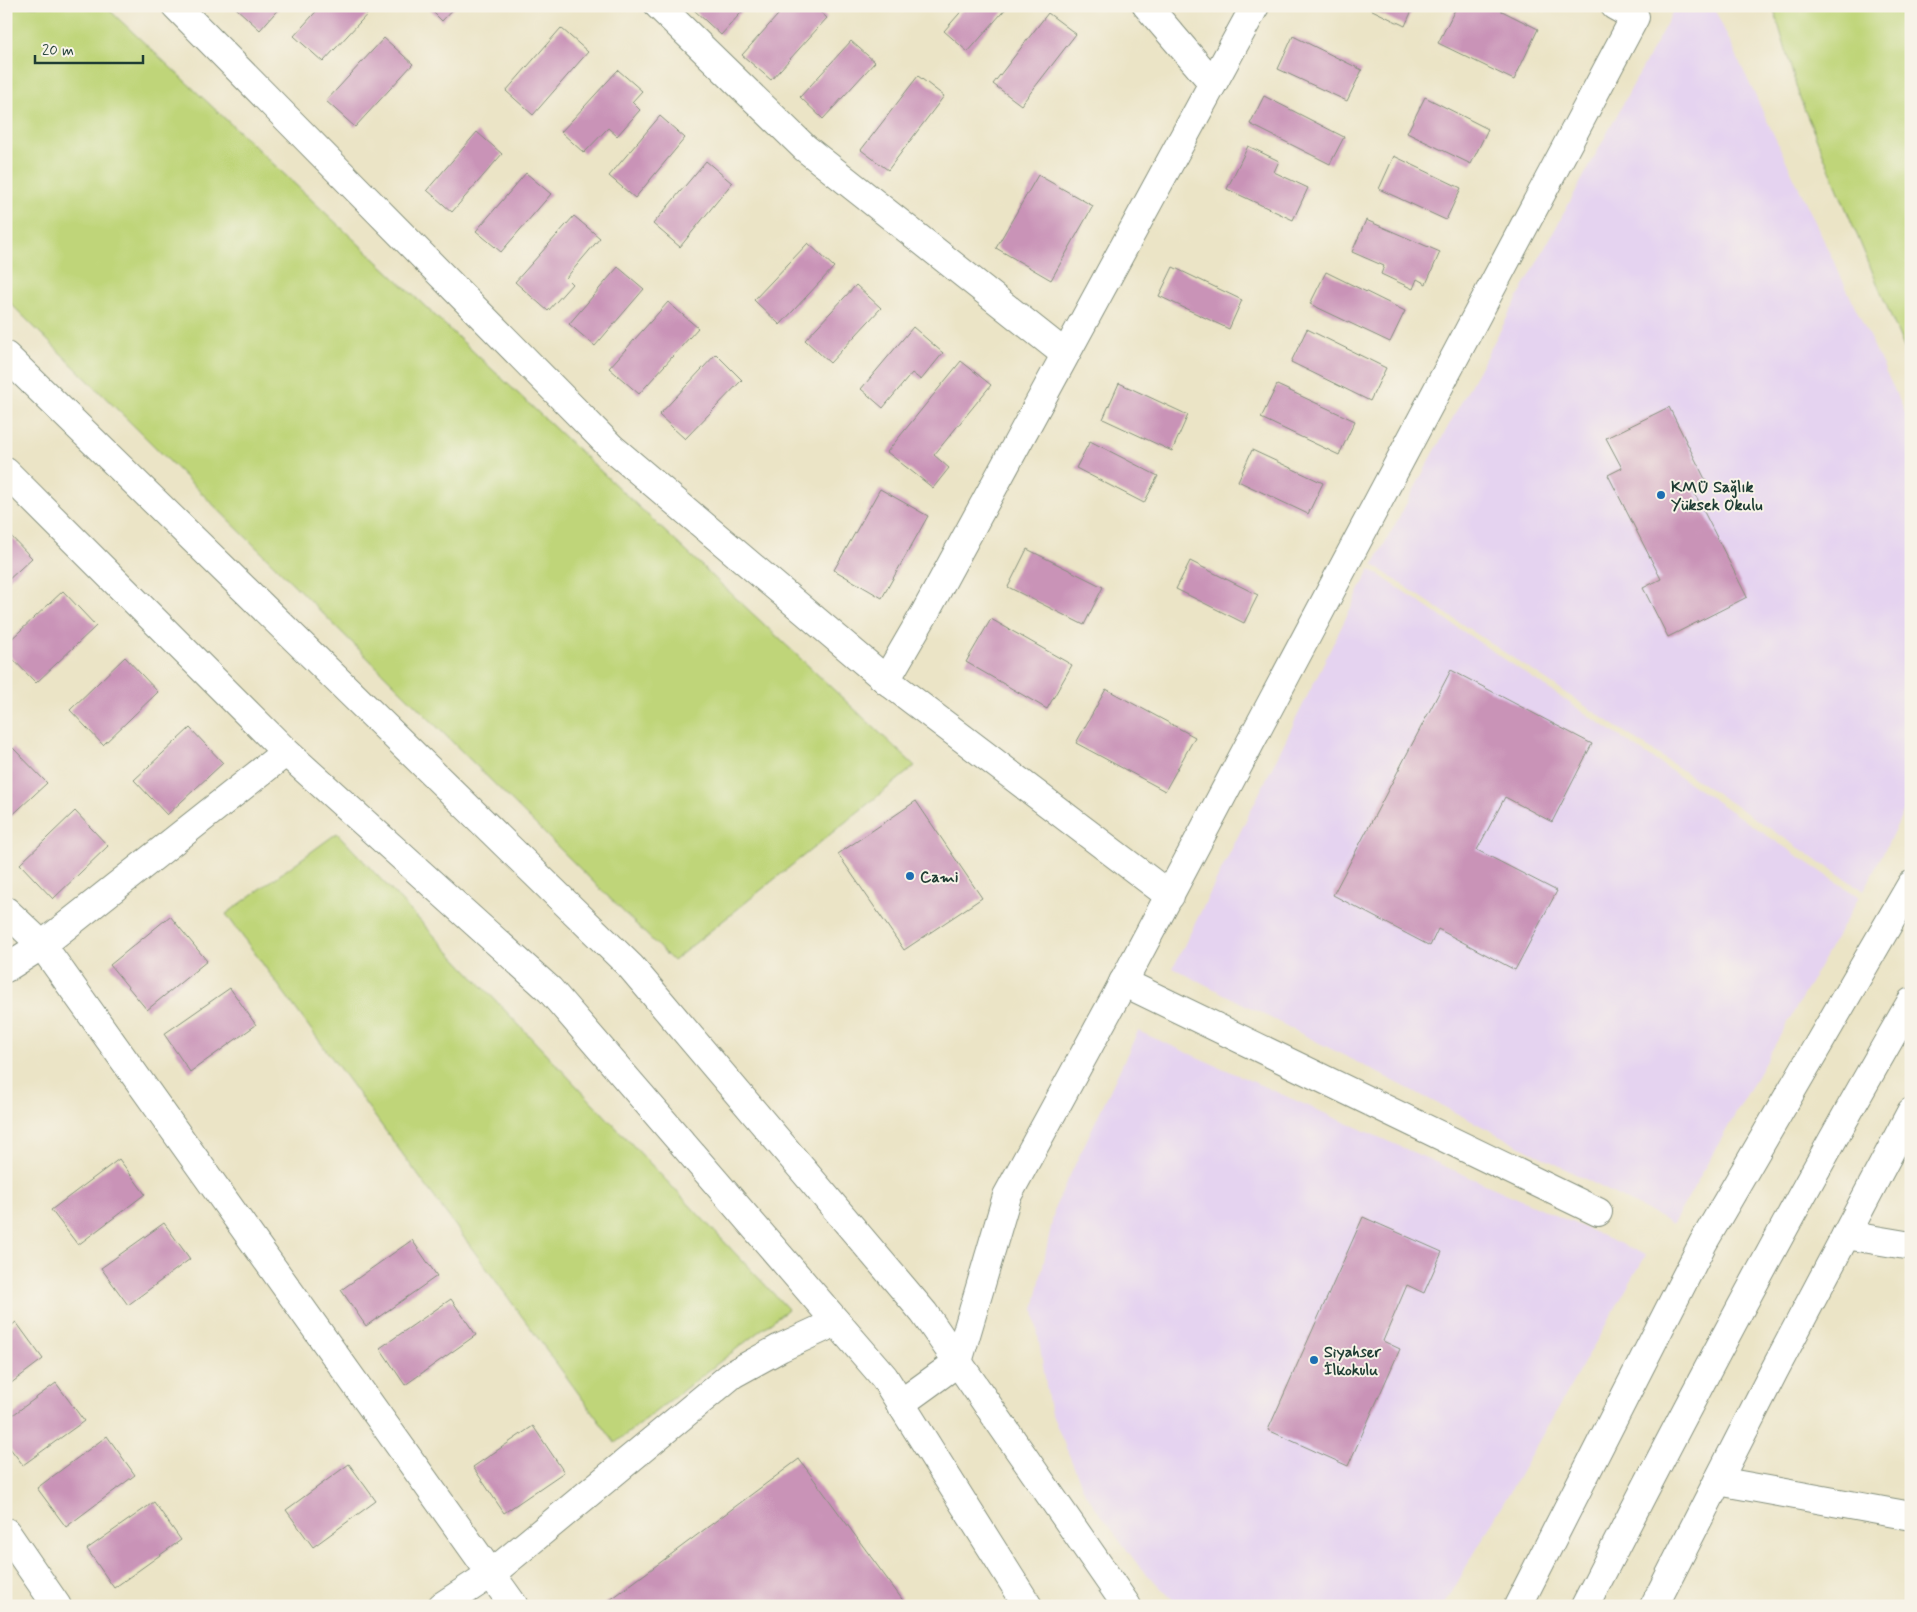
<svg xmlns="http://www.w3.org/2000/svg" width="1917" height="1612" font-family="Mynerve,sans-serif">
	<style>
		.built { fill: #e5d3f0 }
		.green { fill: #bfd579; stroke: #6f8956 }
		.building { fill: #c993b7 }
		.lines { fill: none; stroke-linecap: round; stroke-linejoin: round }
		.minor-casing { stroke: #85907d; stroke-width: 30 }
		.tertiary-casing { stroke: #85907d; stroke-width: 30 }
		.secondary-casing { stroke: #85907d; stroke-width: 30 }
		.minor { stroke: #fff; stroke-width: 28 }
		.tertiary { stroke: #fff; stroke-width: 28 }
		.secondary { stroke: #fff; stroke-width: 28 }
		.poi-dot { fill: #1f6fb2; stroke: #f7f3e8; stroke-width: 2 }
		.labels { text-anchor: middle; stroke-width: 4; stroke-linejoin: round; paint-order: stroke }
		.poi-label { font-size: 16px; font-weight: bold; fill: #1f3d34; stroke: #f7f3e8; text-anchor: start }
	</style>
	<rect width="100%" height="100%" fill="#f7f3e8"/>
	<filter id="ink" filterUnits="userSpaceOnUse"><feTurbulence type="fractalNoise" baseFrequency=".02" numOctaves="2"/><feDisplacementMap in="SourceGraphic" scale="10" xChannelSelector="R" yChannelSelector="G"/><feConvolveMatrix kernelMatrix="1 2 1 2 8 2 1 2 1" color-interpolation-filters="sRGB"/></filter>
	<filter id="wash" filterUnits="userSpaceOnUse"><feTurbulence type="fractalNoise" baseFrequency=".0096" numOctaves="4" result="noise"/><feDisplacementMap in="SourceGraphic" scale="20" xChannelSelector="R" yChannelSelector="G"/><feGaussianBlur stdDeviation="1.12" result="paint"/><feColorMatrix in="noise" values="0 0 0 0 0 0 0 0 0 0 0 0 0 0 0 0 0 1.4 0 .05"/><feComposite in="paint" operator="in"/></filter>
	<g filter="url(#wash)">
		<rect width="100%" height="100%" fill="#ebe4c6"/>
		<!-- built -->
		<g class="built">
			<polygon points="1676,6 1713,6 1911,425 1911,797 1864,891 1373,565"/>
			<polygon points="1370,569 1859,897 1673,1224 1173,968"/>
			<polygon points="1138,1031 1646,1255 1444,1606 1179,1606 1138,1565 1085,1493 1050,1410 1034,1310 1055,1207"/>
		</g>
		<!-- green -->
		<g class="green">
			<polygon points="6,6 105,6 915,766 673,961 6,299"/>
			<polygon points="1773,6 1911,6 1911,364 1800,99"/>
			<polygon points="337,833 788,1309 615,1443 226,914"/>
		</g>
		<g id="blocks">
			<!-- building -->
			<g class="building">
				<polygon points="237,6 281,6 260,30 236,8"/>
				<polygon points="321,6 370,6 372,9 323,62 294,36"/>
				<polygon points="427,6 456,6 442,21"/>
				<polygon points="698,6 747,6 721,35 694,10"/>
				<polygon points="786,6 814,6 827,18 771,80 742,55"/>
				<polygon points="966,6 1008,6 968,52 944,31"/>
				<polygon points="1364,6 1414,6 1405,26"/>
				<polygon points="1457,6 1492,6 1538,29 1514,80 1438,43"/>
				<polygon points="1048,13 1076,34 1021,105 993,84"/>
				<polygon points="561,28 588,52 533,115 506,91"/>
				<polygon points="1293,36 1362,70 1347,101 1278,69"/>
				<polygon points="384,38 413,64 355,127 326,101"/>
				<polygon points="851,41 875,62 823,119 800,97"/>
				<polygon points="618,70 642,91 632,102 640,110 617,136 608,128 584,153 561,132"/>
				<polygon points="918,76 944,96 888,170 861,150"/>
				<polygon points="1264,96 1344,137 1330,164 1250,124"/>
				<polygon points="1425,97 1488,129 1471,164 1407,133"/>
				<polygon points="660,116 685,138 635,198 609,176"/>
				<polygon points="477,132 502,154 452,212 427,190"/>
				<polygon points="1248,146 1279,161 1274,172 1308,188 1293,220 1227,189"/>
				<polygon points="1394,156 1461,188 1446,220 1379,189"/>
				<polygon points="706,161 732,183 680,247 653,224"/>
				<polygon points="526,173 551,194 501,252 476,231"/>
				<polygon points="1038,175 1093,206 1051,280 996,248"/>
				<polygon points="574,216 600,238 566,278 572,284 548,311 515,282"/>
				<polygon points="1366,220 1440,252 1426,284 1417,279 1413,289 1381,274 1384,266 1352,252"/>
				<polygon points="808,243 834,267 780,325 754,300"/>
				<polygon points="618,267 644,289 595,346 569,324"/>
				<polygon points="1173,267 1242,300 1229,329 1159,296"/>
				<polygon points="1326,272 1405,311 1390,342 1310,304"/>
				<polygon points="856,285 881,308 830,363 805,340"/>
				<polygon points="668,302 698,328 639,394 609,368"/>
				<polygon points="913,327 943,353 921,380 912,373 883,408 861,389"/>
				<polygon points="1307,329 1386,368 1370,401 1291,362"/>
				<polygon points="716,354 742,380 685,439 659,415"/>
				<polygon points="961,361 991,385 934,455 949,468 933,488 887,452"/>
				<polygon points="1119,383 1188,415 1172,451 1103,419"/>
				<polygon points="1277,385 1355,421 1339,455 1261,418"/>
				<polygon points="1669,407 1708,485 1694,492 1747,597 1668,637 1643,588 1661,579 1608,475 1622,468 1606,438"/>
				<polygon points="1090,441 1158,476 1144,503 1076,468"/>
				<polygon points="1252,450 1323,483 1308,514 1238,481"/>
				<polygon points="880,489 928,516 882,598 834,570"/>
				<polygon points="6,531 32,558 6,582"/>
				<polygon points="1027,549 1103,587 1084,625 1008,587"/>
				<polygon points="1190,561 1258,595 1244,623 1176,589"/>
				<polygon points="63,591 96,626 36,683 6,652 6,644"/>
				<polygon points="991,619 1072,665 1047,709 966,662"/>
				<polygon points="125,657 158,692 103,745 70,710"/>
				<polygon points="1451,670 1592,744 1552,822 1505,797 1477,850 1557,891 1515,970 1438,929 1430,946 1333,895"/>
				<polygon points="1106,689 1195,737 1165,791 1076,743"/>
				<polygon points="190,728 223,763 167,815 134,780"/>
				<polygon points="13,748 47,783 6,821 6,754"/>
				<polygon points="916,801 982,898 904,950 838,854"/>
				<polygon points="75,811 108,846 53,899 20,864"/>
				<polygon points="170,916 207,961 147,1010 110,965"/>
				<polygon points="230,988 256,1025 190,1072 164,1034"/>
				<polygon points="119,1159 145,1194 78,1245 51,1210"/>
				<polygon points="1363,1217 1442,1252 1424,1293 1407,1285 1383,1341 1400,1349 1348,1466 1268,1430"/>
				<polygon points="164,1223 190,1259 128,1305 101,1268"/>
				<polygon points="412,1240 437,1276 366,1326 341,1290"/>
				<polygon points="451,1299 476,1335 405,1385 380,1348"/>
				<polygon points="16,1322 43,1359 6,1387 6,1330"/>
				<polygon points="56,1383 84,1421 23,1465 6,1443 6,1420"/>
				<polygon points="533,1426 564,1472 504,1513 473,1467"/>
				<polygon points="107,1436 135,1475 66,1527 37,1488"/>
				<polygon points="799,1459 907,1606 602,1606"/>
				<polygon points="349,1464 376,1501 313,1547 286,1510"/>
				<polygon points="154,1502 181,1540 114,1588 87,1549"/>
			</g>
		</g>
	</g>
	<g filter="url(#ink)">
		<use href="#blocks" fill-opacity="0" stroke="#85907d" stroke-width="1"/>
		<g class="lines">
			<!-- minor casing -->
			<g class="minor-casing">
				<g id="minor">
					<polyline points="176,6 612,448 886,680"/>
					<polyline points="659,6 805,148 1065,354"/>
					<polyline points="1147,6 1213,83"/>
					<polyline points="1170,896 886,680 926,611 1255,6"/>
					<polyline points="6,911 42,945 514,1606"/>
					<polyline points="6,968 42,945 286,752"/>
					<polyline points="1123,982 1598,1212"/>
					<polyline points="1846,1235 1911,1246"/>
					<polyline points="900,1404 958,1362 1007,1196 1116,996 1635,17 1615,6"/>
					<polyline points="1718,1481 1911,1516"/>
					<polyline points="6,1532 57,1606"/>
					<polyline points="442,1606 492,1573 733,1374 780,1348 836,1322"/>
					<polyline points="1654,1606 1774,1371 1911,1112"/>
				</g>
			</g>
			<!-- tertiary casing -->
			<g class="tertiary-casing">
				<g id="tertiary">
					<polyline points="6,356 631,967 924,1313 1127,1606"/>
					<polyline points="6,472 286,752 550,990 884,1377 1028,1606"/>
				</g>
			</g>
			<!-- secondary casing -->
			<g class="secondary-casing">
				<g id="secondary">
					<polyline points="1518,1606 1703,1243 1911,885"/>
					<path d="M1585,1606c104,-204 211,-406 326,-604"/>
				</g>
			</g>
			<!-- minor -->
			<use href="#minor" class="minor"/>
			<!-- tertiary -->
			<use href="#tertiary" class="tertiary"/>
			<!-- secondary -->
			<use href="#secondary" class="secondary"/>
		</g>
	</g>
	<!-- markers -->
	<g class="poi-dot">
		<circle cx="1661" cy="495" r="5"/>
		<circle cx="910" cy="876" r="5"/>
		<circle cx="1314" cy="1360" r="5"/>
	</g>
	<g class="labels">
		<!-- poi labels -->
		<g class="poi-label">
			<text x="1671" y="492">KMÜ Sağlık<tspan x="1671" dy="18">Yüksek Okulu</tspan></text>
			<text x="920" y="882">Cami</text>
			<text x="1324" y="1357">Siyahser<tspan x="1324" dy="18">İlkokulu</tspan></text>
		</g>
	</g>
	<!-- margin -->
	<rect width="1917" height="1612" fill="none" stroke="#f7f3e8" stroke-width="25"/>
	<!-- scale -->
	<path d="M35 55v8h108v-8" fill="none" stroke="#1f3d34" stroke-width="2.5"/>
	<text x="42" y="55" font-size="15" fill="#1f3d34" stroke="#f7f3e8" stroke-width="4" paint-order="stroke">20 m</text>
</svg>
